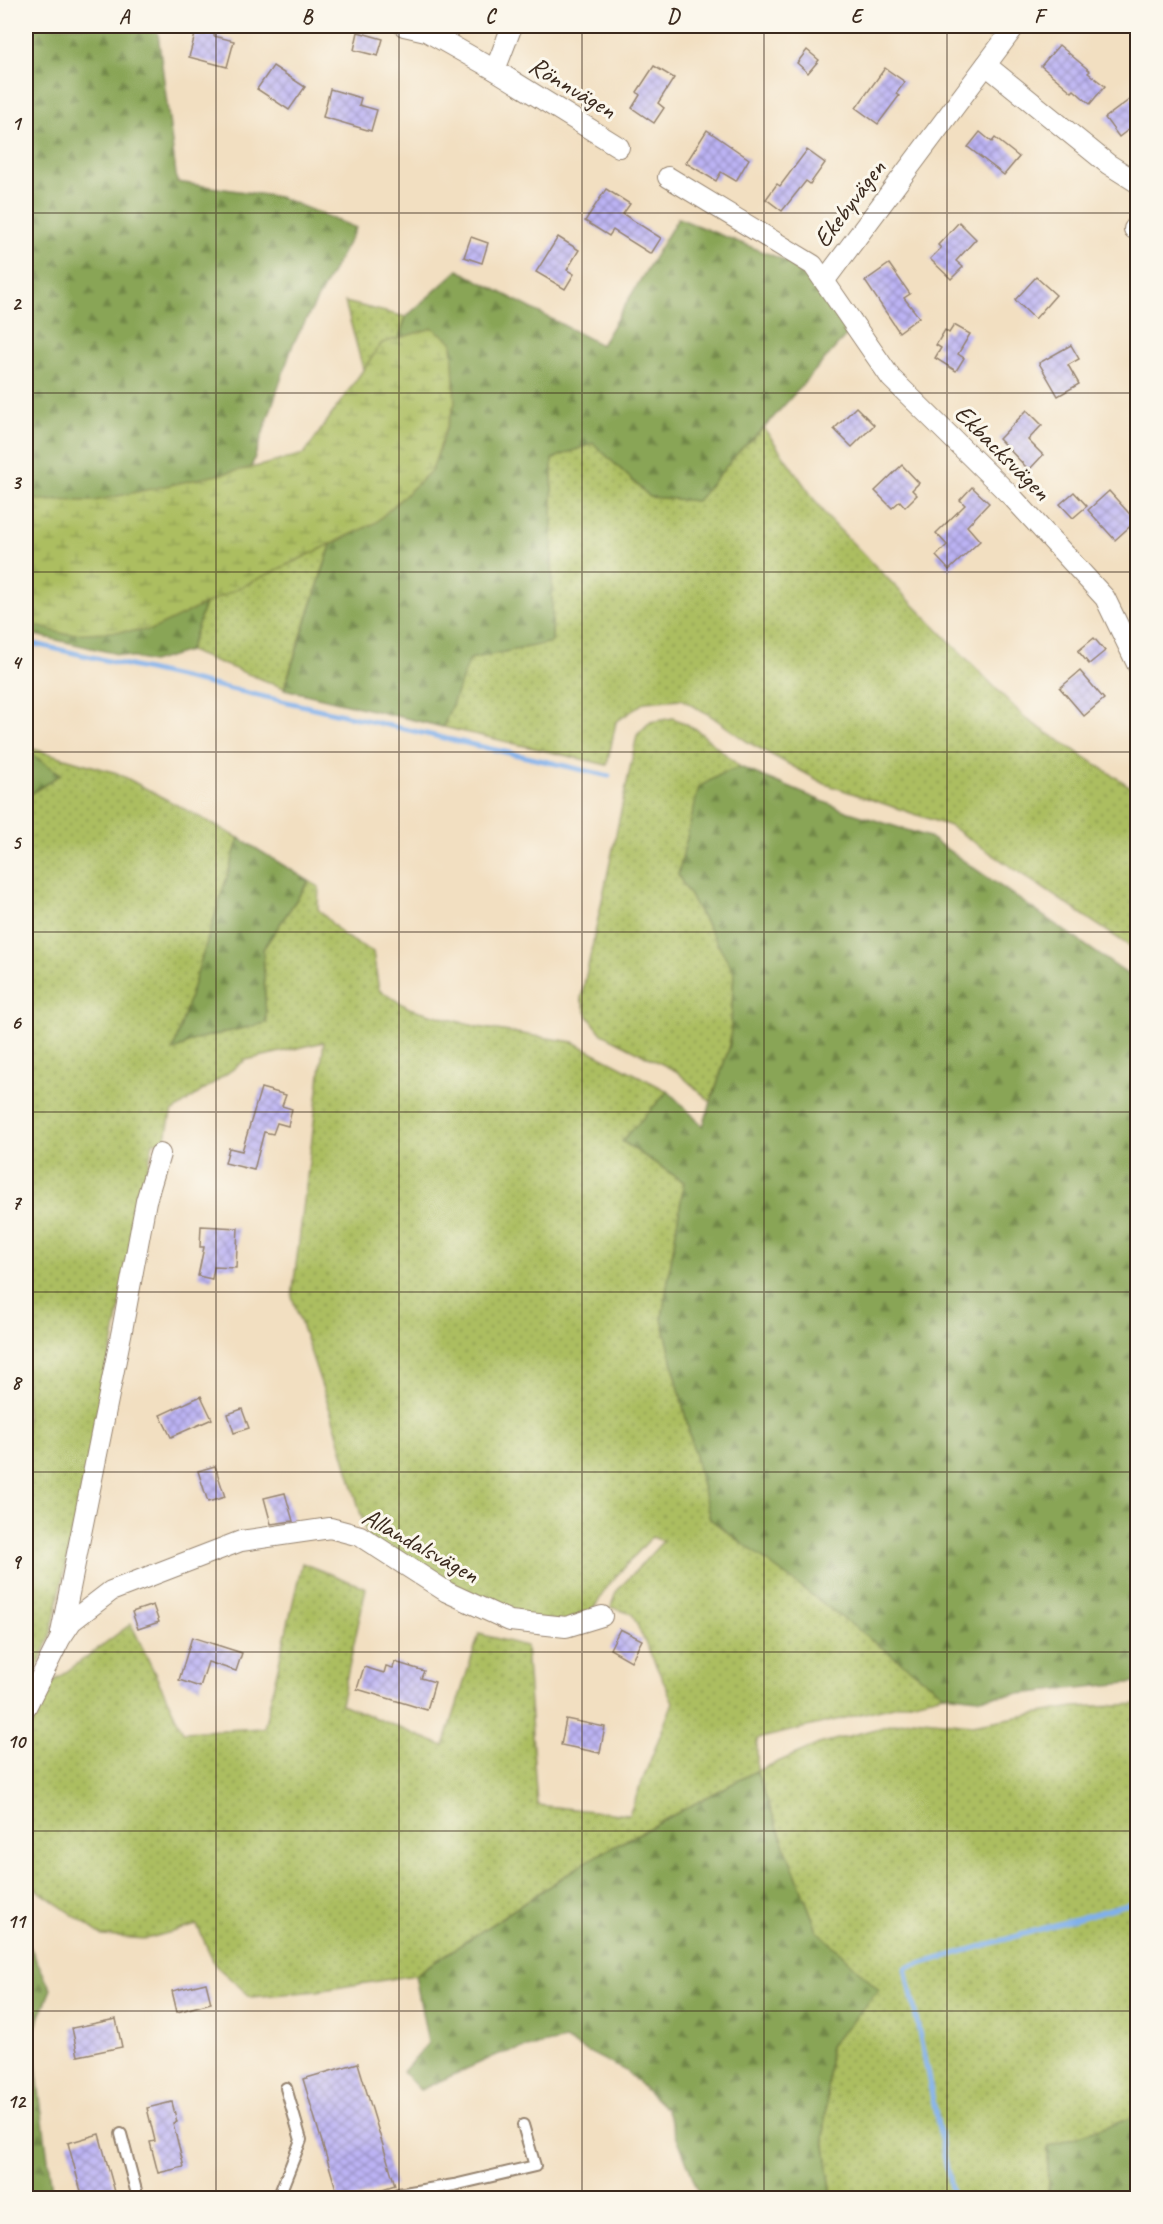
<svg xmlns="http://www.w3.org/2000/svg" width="1163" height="2224" font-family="Caveat,sans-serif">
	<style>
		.grass { fill: url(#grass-dots); stroke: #747440; stroke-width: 1.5 }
		.forest { fill: url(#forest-firs); stroke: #62683a; stroke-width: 1.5 }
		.wetland { fill: url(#wetland-marsh); stroke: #747440; stroke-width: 1.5 }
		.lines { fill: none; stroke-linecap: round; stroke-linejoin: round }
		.stream { stroke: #80b0eb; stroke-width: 5 }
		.building { fill: url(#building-cross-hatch) }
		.service-casing { stroke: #968470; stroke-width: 14 }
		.minor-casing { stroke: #968470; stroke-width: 22 }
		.service { stroke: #fff; stroke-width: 10 }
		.minor { stroke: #fff; stroke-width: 20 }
		.grid { fill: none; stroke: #3b2a1e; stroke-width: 1.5; stroke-opacity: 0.55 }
		.labels { text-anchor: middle; stroke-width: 6; stroke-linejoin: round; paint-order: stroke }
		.street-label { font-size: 26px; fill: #3b2a1e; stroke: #fbf7ec }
		.neatline { fill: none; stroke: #3b2a1e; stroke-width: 2 }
		.grid-label { font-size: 20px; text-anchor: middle; font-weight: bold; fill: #3b2a1e }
	</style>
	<defs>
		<pattern id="grass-dots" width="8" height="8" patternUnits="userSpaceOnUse" patternTransform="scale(1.5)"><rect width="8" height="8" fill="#acbe61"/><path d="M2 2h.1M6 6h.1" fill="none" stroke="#8d9b4f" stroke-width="1.8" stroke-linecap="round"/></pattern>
		<pattern id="forest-firs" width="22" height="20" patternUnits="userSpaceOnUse" patternTransform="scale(1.5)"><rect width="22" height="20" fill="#89a557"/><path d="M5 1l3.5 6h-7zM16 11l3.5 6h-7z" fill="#718747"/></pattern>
		<pattern id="wetland-marsh" width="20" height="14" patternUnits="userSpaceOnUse" patternTransform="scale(1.5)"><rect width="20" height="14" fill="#acbe61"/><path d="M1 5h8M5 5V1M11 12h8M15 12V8" fill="none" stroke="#8d9b4f"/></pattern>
		<pattern id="building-cross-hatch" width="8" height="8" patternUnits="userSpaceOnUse" patternTransform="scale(1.5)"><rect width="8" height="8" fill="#bcb3f4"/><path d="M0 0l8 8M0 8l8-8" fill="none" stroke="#9a92c5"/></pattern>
	</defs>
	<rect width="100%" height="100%" fill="#fbf7ec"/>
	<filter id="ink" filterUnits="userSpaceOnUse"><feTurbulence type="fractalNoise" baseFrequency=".0167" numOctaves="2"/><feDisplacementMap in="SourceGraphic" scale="12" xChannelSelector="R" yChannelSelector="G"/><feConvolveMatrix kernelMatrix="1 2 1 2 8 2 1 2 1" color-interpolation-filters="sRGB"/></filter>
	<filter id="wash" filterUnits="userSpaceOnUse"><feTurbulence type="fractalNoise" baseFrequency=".008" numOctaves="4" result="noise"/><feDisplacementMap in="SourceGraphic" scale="24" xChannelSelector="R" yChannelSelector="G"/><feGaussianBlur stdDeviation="1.35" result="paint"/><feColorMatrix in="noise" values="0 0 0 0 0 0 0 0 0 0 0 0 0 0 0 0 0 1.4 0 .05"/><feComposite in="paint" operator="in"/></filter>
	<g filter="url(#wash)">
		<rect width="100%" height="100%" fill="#f2dfc1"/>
		<!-- grass -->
		<g class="grass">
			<polygon points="345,302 406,317 284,688 189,651 247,476 285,485 366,380"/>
			<polygon points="764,428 826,516 1026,719 1137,791 1137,951 950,826 825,784 748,742 708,714 681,699 645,702 616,722 607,765 443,727 469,659 552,642 551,459 593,443 650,497 740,450"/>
			<polygon points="673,718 696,729 740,767 721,774 678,875 734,972 730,1045 711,1102 676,1071 602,1034 588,1016 581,999 637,735 650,722"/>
			<polygon points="26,747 117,773 239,838 174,1050 196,1039 266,1023 263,949 309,881 319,887 318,909 344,936 373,952 379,990 409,1008 478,1027 573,1042 668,1091 622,1141 684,1182 662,1318 710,1518 944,1694 757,1739 757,1771 819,1744 913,1719 972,1725 1074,1707 1137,1704 1137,2116 1048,2147 1048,2198 832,2198 824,2138 830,2046 878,1990 817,1930 756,1771 589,1860 415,1975 317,1991 251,1997 215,1965 197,1925 146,1939 103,1936 26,1882 26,1736 54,1681 131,1624 183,1732 264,1728 302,1563 366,1588 341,1704 444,1746 479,1634 526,1646 537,1805 629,1815 673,1702 632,1614 611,1607 616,1592 663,1541 652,1537 607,1586 593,1611 565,1622 511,1616 368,1539 335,1425 292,1297 324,1042 246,1060 171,1113 165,1142 153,1142 101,1401 50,1638 38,1666 26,1661 26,797 60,774 26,751"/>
		</g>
		<!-- forest -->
		<g class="forest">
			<polygon points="26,26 157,26 177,182 279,197 356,228 293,344 189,651 152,662 26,633"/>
			<polygon points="973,26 998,26 990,38"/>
			<polygon points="678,218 789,262 808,273 851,330 764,428 740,450 697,501 650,497 593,443 552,459 552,642 470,659 443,727 284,689 406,317 458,270 601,345"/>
			<polygon points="26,751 61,774 26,797"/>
			<polygon points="740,767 846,811 929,837 1133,978 1137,979 1137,1682 978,1698 944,1694 710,1519 662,1318 684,1182 622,1141 668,1091 703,1126 730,1045 734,972 678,875 699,787 721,774"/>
			<polygon points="239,838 309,881 263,949 266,1023 196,1039 173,1051"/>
			<polygon points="756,1771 817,1930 879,1990 830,2046 824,2138 832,2198 701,2198 666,2109 626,2071 565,2040 499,2054 420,2090 403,2072 428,2043 415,1975 589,1860"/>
			<polygon points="26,1939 51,1989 32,2036 53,2198 26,2198"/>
			<polygon points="1137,2116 1137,2198 1048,2198 1048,2147"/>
		</g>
		<!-- wetland -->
		<polygon class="wetland" points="433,328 452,342 455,403 432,470 375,523 151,630 65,634 26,623 26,500 95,501 259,466 304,454 382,343"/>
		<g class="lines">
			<!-- stream -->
			<g class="stream">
				<polyline points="26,642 609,776"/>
				<polyline points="953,2198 906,1968 1138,1901"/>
			</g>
		</g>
		<g id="blocks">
			<!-- building -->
			<g class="building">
				<polygon points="203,26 217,26 214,36 234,41 227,67 189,57 196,31 200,32"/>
				<polygon points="358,32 383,39 378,56 354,50"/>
				<polygon points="1059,45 1090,71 1088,73 1105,86 1090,104 1074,90 1072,92 1041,66"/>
				<polygon points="807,50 819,60 808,73 797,63"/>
				<polygon points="273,66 305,87 289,110 257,89"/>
				<polygon points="654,66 674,78 658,103 664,108 654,123 632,108 640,95 637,92"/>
				<polygon points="885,68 905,82 896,94 899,96 878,124 856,108"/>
				<polygon points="330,89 361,98 359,105 377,110 371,131 323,117"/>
				<polygon points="1137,94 1137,123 1119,137 1105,118"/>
				<polygon points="707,130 749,159 736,181 721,172 716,181 686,163"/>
				<polygon points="980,132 992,142 995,138 1019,157 1004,175 968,147"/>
				<polygon points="807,150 825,163 810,184 806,181 782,211 766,199 777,184 780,186"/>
				<polygon points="606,189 630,204 623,214 661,238 651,254 613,230 609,236 585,221"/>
				<polygon points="959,222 976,239 956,261 963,267 951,279 930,259 941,248 938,245"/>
				<polygon points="471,237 488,243 482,263 464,257"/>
				<polygon points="558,237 579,250 567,270 574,274 565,289 536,272"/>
				<polygon points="889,264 910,294 904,298 919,317 899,332 865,281"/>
				<polygon points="1036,277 1056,295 1035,319 1015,300"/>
				<polygon points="954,325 970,334 958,354 964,358 956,371 935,358 941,348 936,345 945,330 949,333"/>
				<polygon points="1071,345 1079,359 1068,365 1079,384 1058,396 1039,363"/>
				<polygon points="856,407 874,425 852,447 834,429"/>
				<polygon points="1027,410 1042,425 1028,440 1043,455 1029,470 999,439"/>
				<polygon points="902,465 919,483 912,490 917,495 905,507 900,501 892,508 875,491"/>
				<polygon points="972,487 989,503 967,526 980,541 949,570 936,556 947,545 936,533 965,505 960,500"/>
				<polygon points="1109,491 1136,521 1115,540 1088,510"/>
				<polygon points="1074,492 1087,506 1073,518 1060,504"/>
				<polygon points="1094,638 1105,651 1089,664 1078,651"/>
				<polygon points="1080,671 1104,699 1084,716 1060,688"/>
				<polygon points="261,1088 286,1095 282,1106 292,1109 288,1126 277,1123 273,1134 264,1132 254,1170 225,1163 229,1148 242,1151"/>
				<polygon points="201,1226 238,1228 236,1268 214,1267 212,1279 198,1276 204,1247 200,1247"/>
				<polygon points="201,1396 212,1419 171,1437 160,1415"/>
				<polygon points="242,1409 249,1428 234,1433 228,1414"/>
				<polygon points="215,1466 225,1497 208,1502 198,1471"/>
				<polygon points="285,1493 293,1521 271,1524 264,1498"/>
				<polygon points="153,1605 159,1622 138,1629 132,1612"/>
				<polygon points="620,1629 642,1640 631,1661 610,1649"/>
				<polygon points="192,1637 242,1653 236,1671 208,1662 200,1687 179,1680"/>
				<polygon points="395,1662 424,1671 421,1678 435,1682 427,1710 357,1689 364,1667 384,1673 386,1666 393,1668"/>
				<polygon points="566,1719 605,1727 600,1753 561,1745"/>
				<polygon points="206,1983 211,2003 177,2012 172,1991"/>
				<polygon points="116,2019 122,2047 78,2056 72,2028"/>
				<polygon points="358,2063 395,2185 352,2199 339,2199 303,2079"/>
				<polygon points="172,2102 177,2122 173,2123 184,2167 158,2173 150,2142 155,2141 147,2108"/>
				<polygon points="99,2134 117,2199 83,2199 68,2143"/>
			</g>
		</g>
	</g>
	<g filter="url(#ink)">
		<use href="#blocks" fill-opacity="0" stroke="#968470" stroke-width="1.5"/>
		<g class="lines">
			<!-- service casing -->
			<g class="service-casing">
				<g id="service">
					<polyline points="121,2134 138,2198"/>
					<polyline points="278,2198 301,2140 286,2088"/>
					<polyline points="389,2198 398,2194 454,2185 535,2166 523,2125"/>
				</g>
			</g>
			<!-- minor casing -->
			<g class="minor-casing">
				<g id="minor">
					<polyline points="404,26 426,31 495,70 619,147"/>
					<polyline points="986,65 1108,164 1138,183"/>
					<polyline points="495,70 512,26"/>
					<polyline points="668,177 813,265 891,378 1014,499 1105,598 1138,666"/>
					<polyline points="1134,229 1138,224"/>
					<polyline points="825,280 1015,26"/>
					<polyline points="61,1633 123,1325 146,1201 160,1154"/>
					<polyline points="26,1707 60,1639 72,1621 111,1591 241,1541 330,1528 360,1536 447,1592 510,1621 566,1627 602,1616"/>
				</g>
			</g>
			<!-- service -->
			<use href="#service" class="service"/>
			<!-- minor -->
			<use href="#minor" class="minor"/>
		</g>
	</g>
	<!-- grid -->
	<path class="grid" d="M216,26v2172M399,26v2172M582,26v2172M764,26v2172M947,26v2172M26,213h1112M26,393h1112M26,572h1112M26,752h1112M26,932h1112M26,1112h1112M26,1292h1112M26,1472h1112M26,1652h1112M26,1831h1112M26,2011h1112"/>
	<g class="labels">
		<!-- street labels -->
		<g class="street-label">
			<text transform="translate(573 87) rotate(31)" y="9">Rönnvägen</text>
			<text transform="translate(849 203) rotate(-53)" y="9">Ekebyvägen</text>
			<text transform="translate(1003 452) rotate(45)" y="9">Ekbacksvägen</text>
			<text transform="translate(421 1545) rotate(29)" y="9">Allandalsvägen</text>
		</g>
	</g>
	<!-- margin -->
	<rect width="1163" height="2224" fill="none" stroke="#fbf7ec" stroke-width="66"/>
	<rect x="33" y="33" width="1097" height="2158" class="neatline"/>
	<g class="grid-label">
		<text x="124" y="23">A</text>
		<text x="307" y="23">B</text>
		<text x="490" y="23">C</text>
		<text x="673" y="23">D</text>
		<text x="856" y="23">E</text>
		<text x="1039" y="23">F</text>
		<text x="16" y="130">1</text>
		<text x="16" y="310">2</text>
		<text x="16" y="489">3</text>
		<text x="16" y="669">4</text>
		<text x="16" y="849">5</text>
		<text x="16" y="1029">6</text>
		<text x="16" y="1209">7</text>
		<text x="16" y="1389">8</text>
		<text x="16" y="1568">9</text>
		<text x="16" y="1748">10</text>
		<text x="16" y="1928">11</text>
		<text x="16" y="2108">12</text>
	</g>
</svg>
